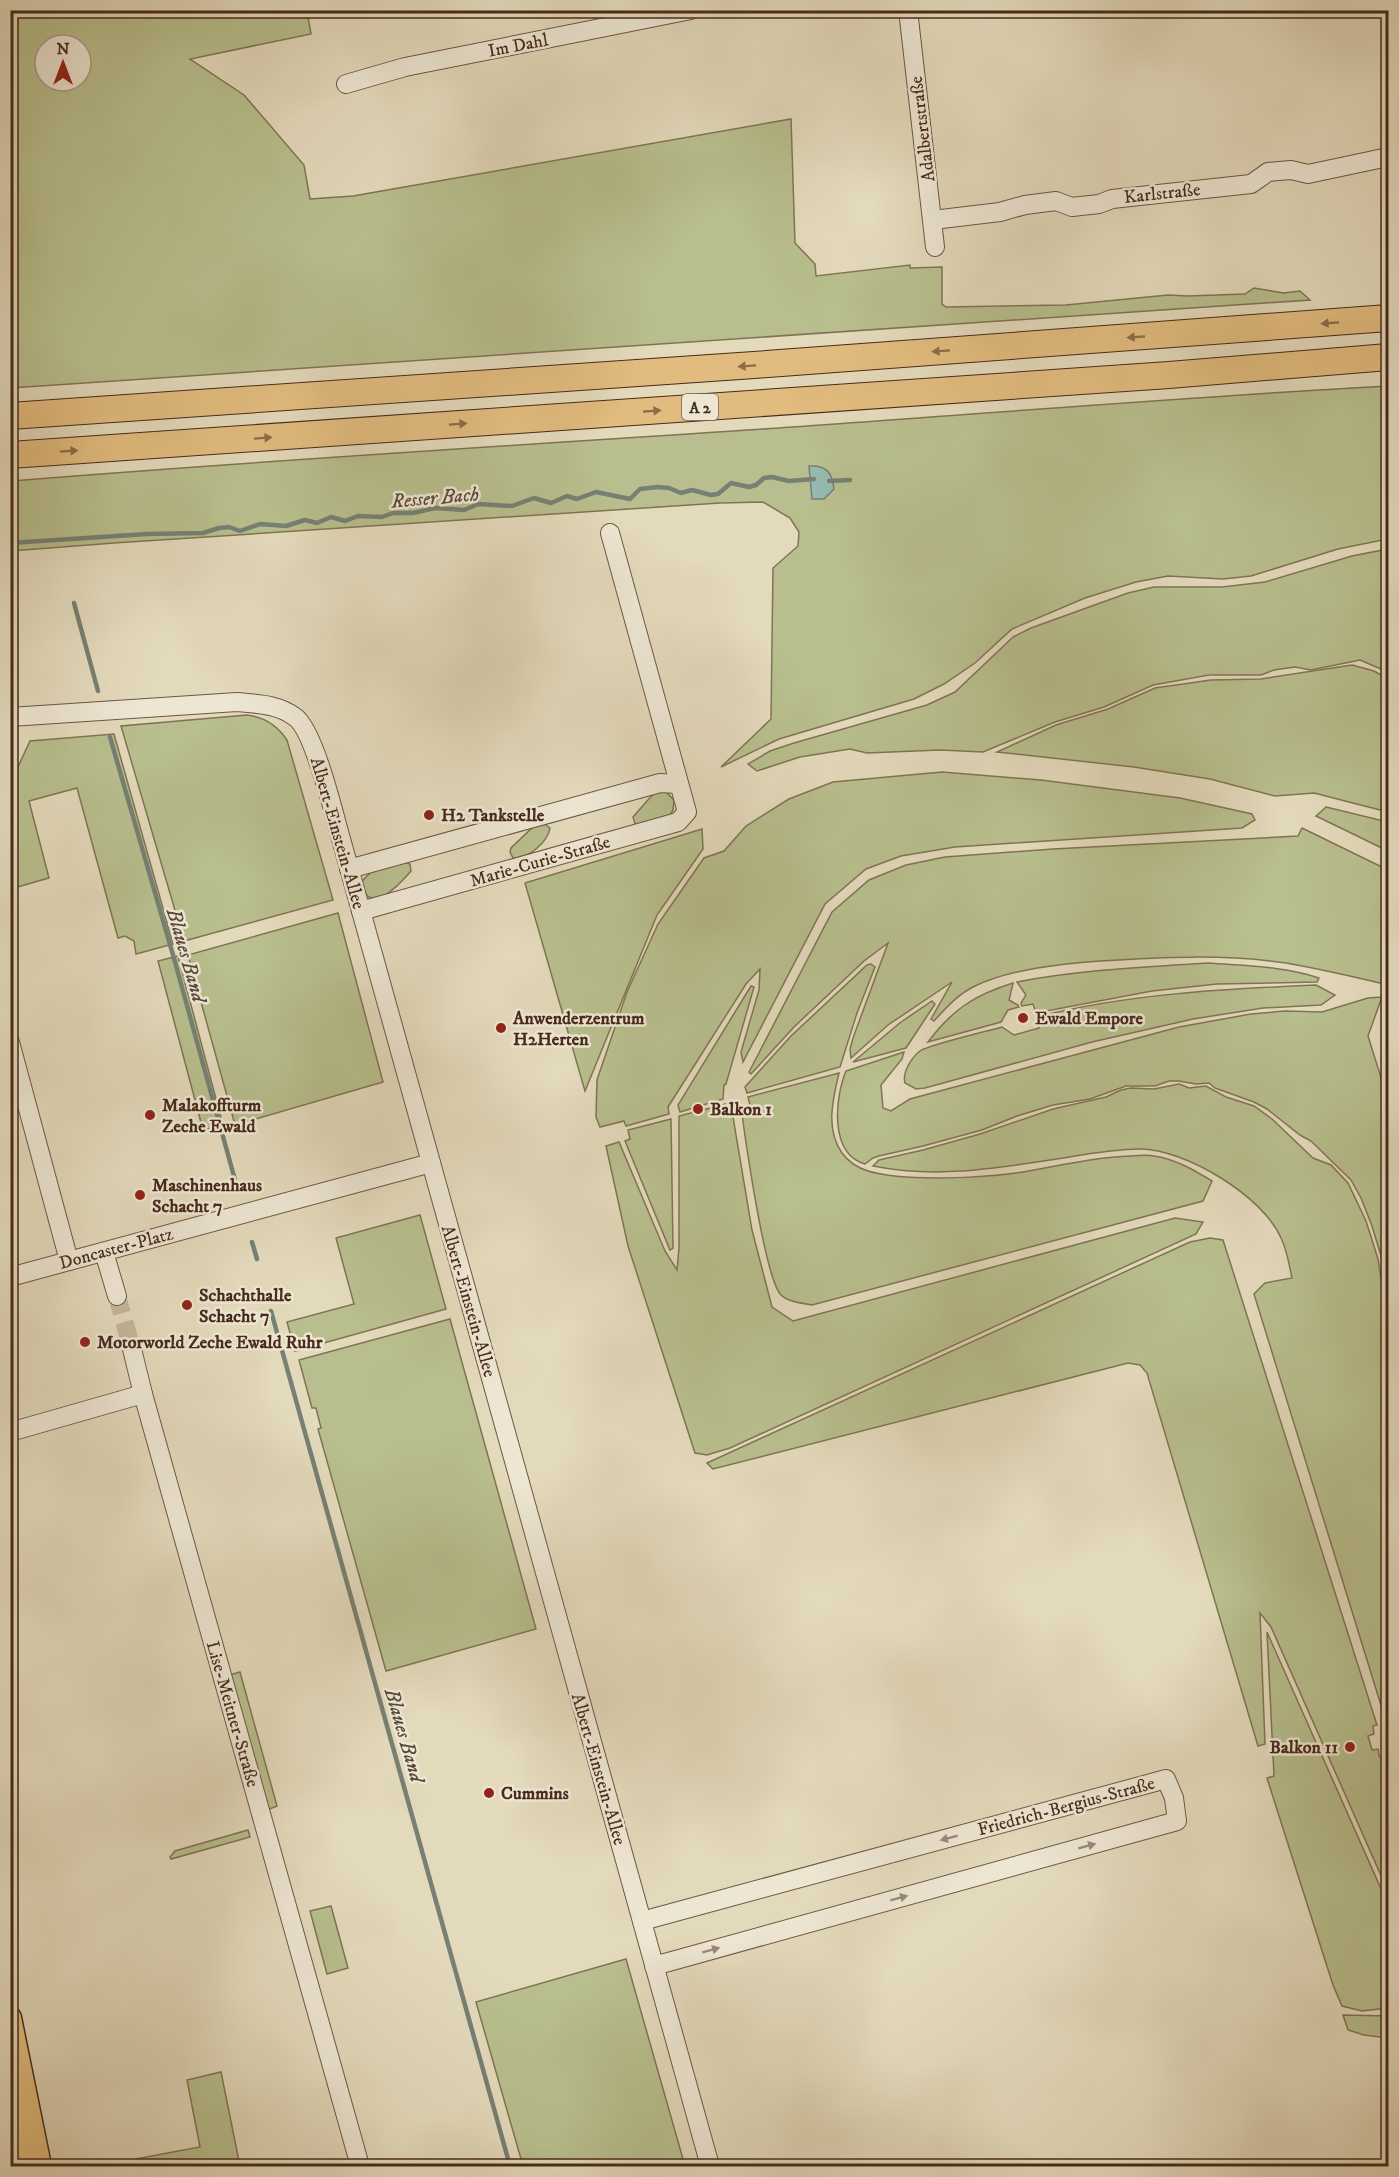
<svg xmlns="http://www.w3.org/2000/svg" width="1399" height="2177" font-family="'IM FELL DW Pica',serif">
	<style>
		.green { fill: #b8be8d; stroke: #807454; stroke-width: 1.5; fill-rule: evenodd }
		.water { fill: #95bab0; stroke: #768074; stroke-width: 1.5 }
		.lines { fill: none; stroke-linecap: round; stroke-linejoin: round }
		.stream { stroke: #768074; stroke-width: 4.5 }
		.minor-tunnel { stroke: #c4b69b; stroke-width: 18; stroke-dasharray: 18 9; stroke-linecap: butt }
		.minor-casing { stroke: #6e5643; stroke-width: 20 }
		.major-casing { stroke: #472a1b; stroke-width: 25 }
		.highway-casing { stroke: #472a1b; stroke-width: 28 }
		.minor { stroke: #ede6d3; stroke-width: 18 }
		.major { stroke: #e2bc7e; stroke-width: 22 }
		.highway { stroke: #e2bc7e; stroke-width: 26 }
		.oneway { fill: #8d6c48 }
		.oneway2 { fill: #9a8877 }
		.poi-dot { fill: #8f2418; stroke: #ede6d3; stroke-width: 2 }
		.labels { text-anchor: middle; stroke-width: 5; stroke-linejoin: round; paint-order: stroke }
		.shield { fill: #ede6d3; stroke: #796252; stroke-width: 1.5 }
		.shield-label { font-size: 16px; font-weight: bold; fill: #472a1b }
		.street-label { font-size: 18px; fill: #472a1b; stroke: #ede6d3 }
		.poi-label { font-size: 18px; font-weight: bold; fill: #472a1b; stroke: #ede6d3; text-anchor: start }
		.water-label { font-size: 20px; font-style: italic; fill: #574739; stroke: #ede6d3 }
	</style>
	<rect width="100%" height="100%" fill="#e3d9bb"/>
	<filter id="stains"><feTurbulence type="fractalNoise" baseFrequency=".00333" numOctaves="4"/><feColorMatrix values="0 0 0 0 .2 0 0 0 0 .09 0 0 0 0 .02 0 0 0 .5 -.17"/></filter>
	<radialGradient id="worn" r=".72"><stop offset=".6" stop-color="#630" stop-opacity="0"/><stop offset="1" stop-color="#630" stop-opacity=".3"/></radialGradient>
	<!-- green -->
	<g class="green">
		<path d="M11,10l296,1 4,23 -121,25 54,36 60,70 6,34 43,-3 438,-77 4,124 20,21 1,12 94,-11v3l32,-1v37l4,3 120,-2 102,-10 20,1 57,-2 9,-6 30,5 16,-2 10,9 -1299,88zM45,45h36v36h-36z"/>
		<path d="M1388,386v153l-50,10 -87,27 -28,3 -55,-3 -32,6 -51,16 -73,31 -37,34 -31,21 -30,15 -135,40 -58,28 50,-48 2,-151 25,-22 1,-14 -9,-14 -27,-16 -43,1 -606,40 -103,8v-70c256,-21 512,-36 768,-53 203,-14 406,-31 609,-42z"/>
		<polygon points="1388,549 1388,672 1360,660 1311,670 1295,667 1274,670 1261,675 1209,675 1153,685 1104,707 1055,722 983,752 940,750 867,753 850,749 800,757 757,771 748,764 770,751 794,743 927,705 955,692 1013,637 1031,628 1128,593 1154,587 1222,587 1265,582 1352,556"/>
		<polygon points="1352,665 1374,671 1388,679 1388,812 1314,793 1275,796 1210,779 1134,767 997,752 1056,725 1108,709 1155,688 1211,680 1261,679"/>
		<path d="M247,715c18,2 30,10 40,25l46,160 -149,41 -63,-215z"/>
		<polygon points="114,734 173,944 136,954 134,941 125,936 118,938 77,788 29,801 49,878 14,888 10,872 11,782 30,741"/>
		<polygon points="942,772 1041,780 1180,798 1252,814 1255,820 1242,828 955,847 901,856 866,869 825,904 743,1062 741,1052 759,990 760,969 746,984 668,1107 669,1114 626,1126 624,1121 600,1127 596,1117 597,1080 627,992 658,924 704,858 724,851 746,826 789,799 833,782"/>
		<polygon points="657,791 666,792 674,800 673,810 670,815 639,825 635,824 633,817 654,793"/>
		<polygon points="1326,807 1388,822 1388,851 1316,816"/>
		<path d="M543,823l7,5c-2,14 -23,32 -37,30l-3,-6 1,-4 22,-21z"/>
		<path d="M1302,828l86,42v115c-33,-8 -68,-16 -102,-22 -61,-9 -125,-6 -186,-2 -39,3 -90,8 -125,25 -17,8 -29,22 -41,35l-3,-2 21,-37 -64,43 -37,33 -1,-9 3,-11 35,-95 -24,18 -70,66 -43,47 -2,-2 83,-160 37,-32 37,-15 39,-8 108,-8 245,-13z"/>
		<polygon points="702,829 703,849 657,915 585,1091 525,883"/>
		<path d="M404,862l6,2 1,7c-11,13 -43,48 -50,11l11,-11z"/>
		<polygon points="338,913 383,1082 235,1125 188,955"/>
		<polygon points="178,956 223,1125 203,1130 158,961"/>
		<path d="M1208,963c37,3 76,3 111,15l-2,4 -100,2 -65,7 -116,22 -3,-9 -11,2 -1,-3 5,-8 -9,-13c63,-12 127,-15 191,-19z"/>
		<polygon points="871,964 875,967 857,1013 840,1067 747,1093 745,1087 791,1036 867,965"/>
		<path d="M1013,983l-4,17 9,5 1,2 -11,3 -7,12 -73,20c24,-32 46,-47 85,-59z"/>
		<path d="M1316,985l19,10 -14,10 -58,3 -70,11 -101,23 -167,46 -9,1 -11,-6c-3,-10 6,-25 15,-32 8,-6 68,-20 82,-24l12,8 25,-7 -3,-11c92,-23 186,-28 280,-32z"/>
		<polygon points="751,986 754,987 726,1084 724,1085 723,1099 680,1112 678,1105"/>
		<path d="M1382,997l-14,39 20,64v201l-6,-42 -10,-33 -11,-28 -10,-18 -40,-39 -11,-6 -33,-26 -13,-7 -39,-14 -6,-5 -13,1 -17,-3h-10l-14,5h-29l-36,13 -37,6 -36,11 -35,14 -59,16 -44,10 -6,2 -8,6c-36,-10 -30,-67 -19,-93l58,-19 -2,7 -21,26 2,23 8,3 19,-12 269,-72 72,-13 34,-3 37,1 46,-14z"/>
		<polygon points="932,1001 935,1004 906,1048 853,1062 901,1022"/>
		<path d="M839,1073c-6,26 -14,56 3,80 6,8 16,15 26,18 37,11 116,7 155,1 36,-6 71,-15 108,-16 7,0 16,-2 23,0 21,3 40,14 58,25l-9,20 -391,104c-10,-2 -24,-3 -31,-10 -16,-16 -36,-158 -40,-188l9,-2 -2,-8z"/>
		<path d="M1179,1084l10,4 17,-2 20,11 28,9 18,13 41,39 18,7 17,18 18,38 12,38 6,39 4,14v416l-134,-434 11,-11 27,-5c-3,-14 -5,-28 -11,-40 -18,-42 -96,-89 -141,-89 -25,0 -53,5 -77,9 -65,10 -125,21 -190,8l6,-6 44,-10 57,-16 73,-25 53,-12 15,-7 10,-2 23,1z"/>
		<polygon points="726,1104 730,1113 728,1114 729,1117 733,1117 752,1230 772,1307 793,1321 1175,1218 1203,1222 1196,1234 730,1448 707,1455 695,1453 628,1246 606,1146 619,1142 665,1251 677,1270 679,1248 679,1116"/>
		<polygon points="671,1119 673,1248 670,1250 625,1141 630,1139 628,1130"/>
		<polygon points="420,1215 446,1309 295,1351 287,1322 354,1304 336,1238"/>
		<polygon points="1210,1238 1223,1240 1377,1725 1373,1726 1374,1734 1368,1736 1372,1750 1378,1749 1379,1756 1382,1758 1388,1878 1383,1880 1271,1627 1260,1613 1265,1744 1258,1746 1147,1373 1140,1365 1128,1363 713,1469 707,1463 1190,1242"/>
		<polygon points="450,1319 536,1629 386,1671 318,1429 321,1428 316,1408 312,1408 299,1360"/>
		<polygon points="1267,1632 1382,1891 1388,1899 1388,2008 1362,2011 1342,2006 1333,1985 1267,1778 1274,1776"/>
		<polygon points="240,1672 277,1806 267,1810 229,1675"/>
		<polygon points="248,1830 250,1837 171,1859 170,1857 175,1851"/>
		<polygon points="331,1906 348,1968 327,1974 310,1911"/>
		<polygon points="626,1959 685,2166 523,2166 476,2002"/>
		<polygon points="1343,2015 1388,2016 1388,2038 1364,2035 1348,2030"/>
		<polygon points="221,2072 240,2166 98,2166 200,2147 187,2080"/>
	</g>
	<!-- water -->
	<path class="water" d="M809,466c18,-1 23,7 25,23l-10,10h-12z"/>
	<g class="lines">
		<!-- stream -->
		<g class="stream">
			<polyline points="829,481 850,480"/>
			<polyline points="10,543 147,534 203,533 219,528 229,527 240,531 260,524 286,526 305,520 317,523 331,517 345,521 358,516 382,517 393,513 413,513 435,508 464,510 478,504 512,506 534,498 551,503 567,496 577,499 596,492 630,499 640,489 657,487 669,488 681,493 692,490 711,495 718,494 731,483 749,487 756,485 764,478 772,477 789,481 814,479"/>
			<polyline points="74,603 98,691"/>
			<polyline points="110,737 175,962 235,1180"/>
			<polyline points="252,1242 257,1259"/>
			<polyline points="271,1311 510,2166"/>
		</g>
		<!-- minor-tunnel -->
		<polyline class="minor-tunnel" points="117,1296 132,1349"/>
		<!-- minor casing -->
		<g class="minor-casing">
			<g id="minor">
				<polyline points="908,10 935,247"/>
				<polyline points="346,84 405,67 691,10"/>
				<polyline points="933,220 1000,212 1025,205 1056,201 1072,207 1099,204 1112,199 1251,184 1268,172 1291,170 1308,174 1388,157"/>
				<path d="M10,717l227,-15c20,2 41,2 58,15 19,13 39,97 46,122l369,1327"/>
				<polyline points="349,869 660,783 678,784"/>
				<polyline points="361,911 678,822 687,812 610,533"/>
				<polyline points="10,1042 69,1261"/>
				<polyline points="104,1252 117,1296"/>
				<polyline points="10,1277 431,1163"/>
				<polyline points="132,1349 143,1394"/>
				<polyline points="10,1432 143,1394 360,2166"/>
				<polyline points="642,1921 1166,1779 1174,1798 1177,1821 654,1966"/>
			</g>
		</g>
		<!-- major casing -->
		<g class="major-casing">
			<g id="major">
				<polyline points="10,2018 40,2166"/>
				<polyline points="10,2110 22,2166"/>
			</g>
		</g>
		<!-- highway casing -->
		<g class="highway-casing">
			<g id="highway">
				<polyline points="10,416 754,365 1388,318"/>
				<polyline points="10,455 1169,375 1388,357"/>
			</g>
		</g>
		<!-- minor -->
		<use href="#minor" class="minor"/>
		<!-- major -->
		<use href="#major" class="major"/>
		<!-- highway -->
		<use href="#highway" class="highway"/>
	</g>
	<!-- one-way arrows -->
	<defs><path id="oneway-solid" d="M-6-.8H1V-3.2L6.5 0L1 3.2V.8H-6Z" transform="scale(1.5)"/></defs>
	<g class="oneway">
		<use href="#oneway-solid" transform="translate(1330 323) rotate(176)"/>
		<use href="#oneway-solid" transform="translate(1136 337) rotate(176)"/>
		<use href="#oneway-solid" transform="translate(941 351) rotate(176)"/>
		<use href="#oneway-solid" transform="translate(747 366) rotate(176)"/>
		<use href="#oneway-solid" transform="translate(652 411) rotate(-4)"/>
		<use href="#oneway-solid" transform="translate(458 424) rotate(-4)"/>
		<use href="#oneway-solid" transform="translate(263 438) rotate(-4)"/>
		<use href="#oneway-solid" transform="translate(69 451) rotate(-4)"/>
	</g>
	<g class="oneway2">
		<use href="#oneway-solid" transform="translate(949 1838) rotate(165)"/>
		<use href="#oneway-solid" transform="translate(1087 1846) rotate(-15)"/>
		<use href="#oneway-solid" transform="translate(899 1898) rotate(-15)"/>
		<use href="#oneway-solid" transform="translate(711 1950) rotate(-15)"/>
	</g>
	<!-- markers -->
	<g class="poi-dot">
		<circle cx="429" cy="815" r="6"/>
		<circle cx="1023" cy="1018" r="6"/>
		<circle cx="501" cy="1028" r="6"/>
		<circle cx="698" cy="1109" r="6"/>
		<circle cx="150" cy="1115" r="6"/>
		<circle cx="140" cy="1195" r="6"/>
		<circle cx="187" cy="1305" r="6"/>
		<circle cx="85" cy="1342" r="6"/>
		<circle cx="1350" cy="1747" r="6"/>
		<circle cx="489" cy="1793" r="6"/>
	</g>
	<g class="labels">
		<!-- shield labels -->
		<rect class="shield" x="682" y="394" width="36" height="26" rx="4.5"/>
		<g class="shield-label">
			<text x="700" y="413">A 2</text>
		</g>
		<!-- street labels -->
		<g class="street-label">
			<text transform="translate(518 45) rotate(-11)" y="6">Im Dahl</text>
			<text transform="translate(922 129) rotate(-97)" y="6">Adalbertstraße</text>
			<text transform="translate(1162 193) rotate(-6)" y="6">Karlstraße</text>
			<text transform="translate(338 833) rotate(74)" y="6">Albert-Einstein-Allee</text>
			<text transform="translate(540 861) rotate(-16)" y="6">Marie-Curie-Straße</text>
			<text transform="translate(116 1248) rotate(-15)" y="6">Doncaster-Platz</text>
			<text transform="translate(469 1301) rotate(74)" y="6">Albert-Einstein-Allee</text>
			<text transform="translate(233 1714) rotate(74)" y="6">Lise-Meitner-Straße</text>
			<text transform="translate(599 1769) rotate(74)" y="6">Albert-Einstein-Allee</text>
			<text transform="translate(1066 1806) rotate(-15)" y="6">Friedrich-Bergius-Straße</text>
		</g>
		<!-- poi labels -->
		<g class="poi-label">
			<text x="441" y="821">H2 Tankstelle</text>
			<text x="513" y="1024">Anwenderzentrum<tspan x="513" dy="21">H2Herten</tspan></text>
			<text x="1035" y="1024">Ewald Empore</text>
			<text x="162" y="1111">Malakoffturm<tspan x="162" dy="21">Zeche Ewald</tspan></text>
			<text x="710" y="1115">Balkon 1</text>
			<text x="152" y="1191">Maschinenhaus<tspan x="152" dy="21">Schacht 7</tspan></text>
			<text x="199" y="1301">Schachthalle<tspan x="199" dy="21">Schacht 7</tspan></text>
			<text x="97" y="1348">Motorworld Zeche Ewald Ruhr</text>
			<text x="1338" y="1753" text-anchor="end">Balkon 11</text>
			<text x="501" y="1799">Cummins</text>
		</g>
		<!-- water labels -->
		<g class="water-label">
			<text transform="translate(435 497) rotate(-5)" y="7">Resser Bach</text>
			<text transform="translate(187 955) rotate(74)" y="7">Blaues Band</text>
			<text transform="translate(405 1735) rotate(74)" y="7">Blaues Band</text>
		</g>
	</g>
	<!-- margin -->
	<rect width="1399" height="2177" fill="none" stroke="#e3d9bb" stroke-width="36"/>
	<rect x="12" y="12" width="1375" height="2153" fill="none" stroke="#472a1b" stroke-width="3"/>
	<rect x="18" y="18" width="1363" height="2141" fill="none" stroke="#472a1b" stroke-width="1.5"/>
	<!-- north arrow -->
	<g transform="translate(63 63)"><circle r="28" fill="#ede6d3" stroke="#ab9b89" stroke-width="1.5"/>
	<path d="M0-4.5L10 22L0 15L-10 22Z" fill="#8f2418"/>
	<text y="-9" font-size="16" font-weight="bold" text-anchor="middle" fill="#472a1b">N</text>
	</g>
	<rect width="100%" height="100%" filter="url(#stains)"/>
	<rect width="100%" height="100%" fill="url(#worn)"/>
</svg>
